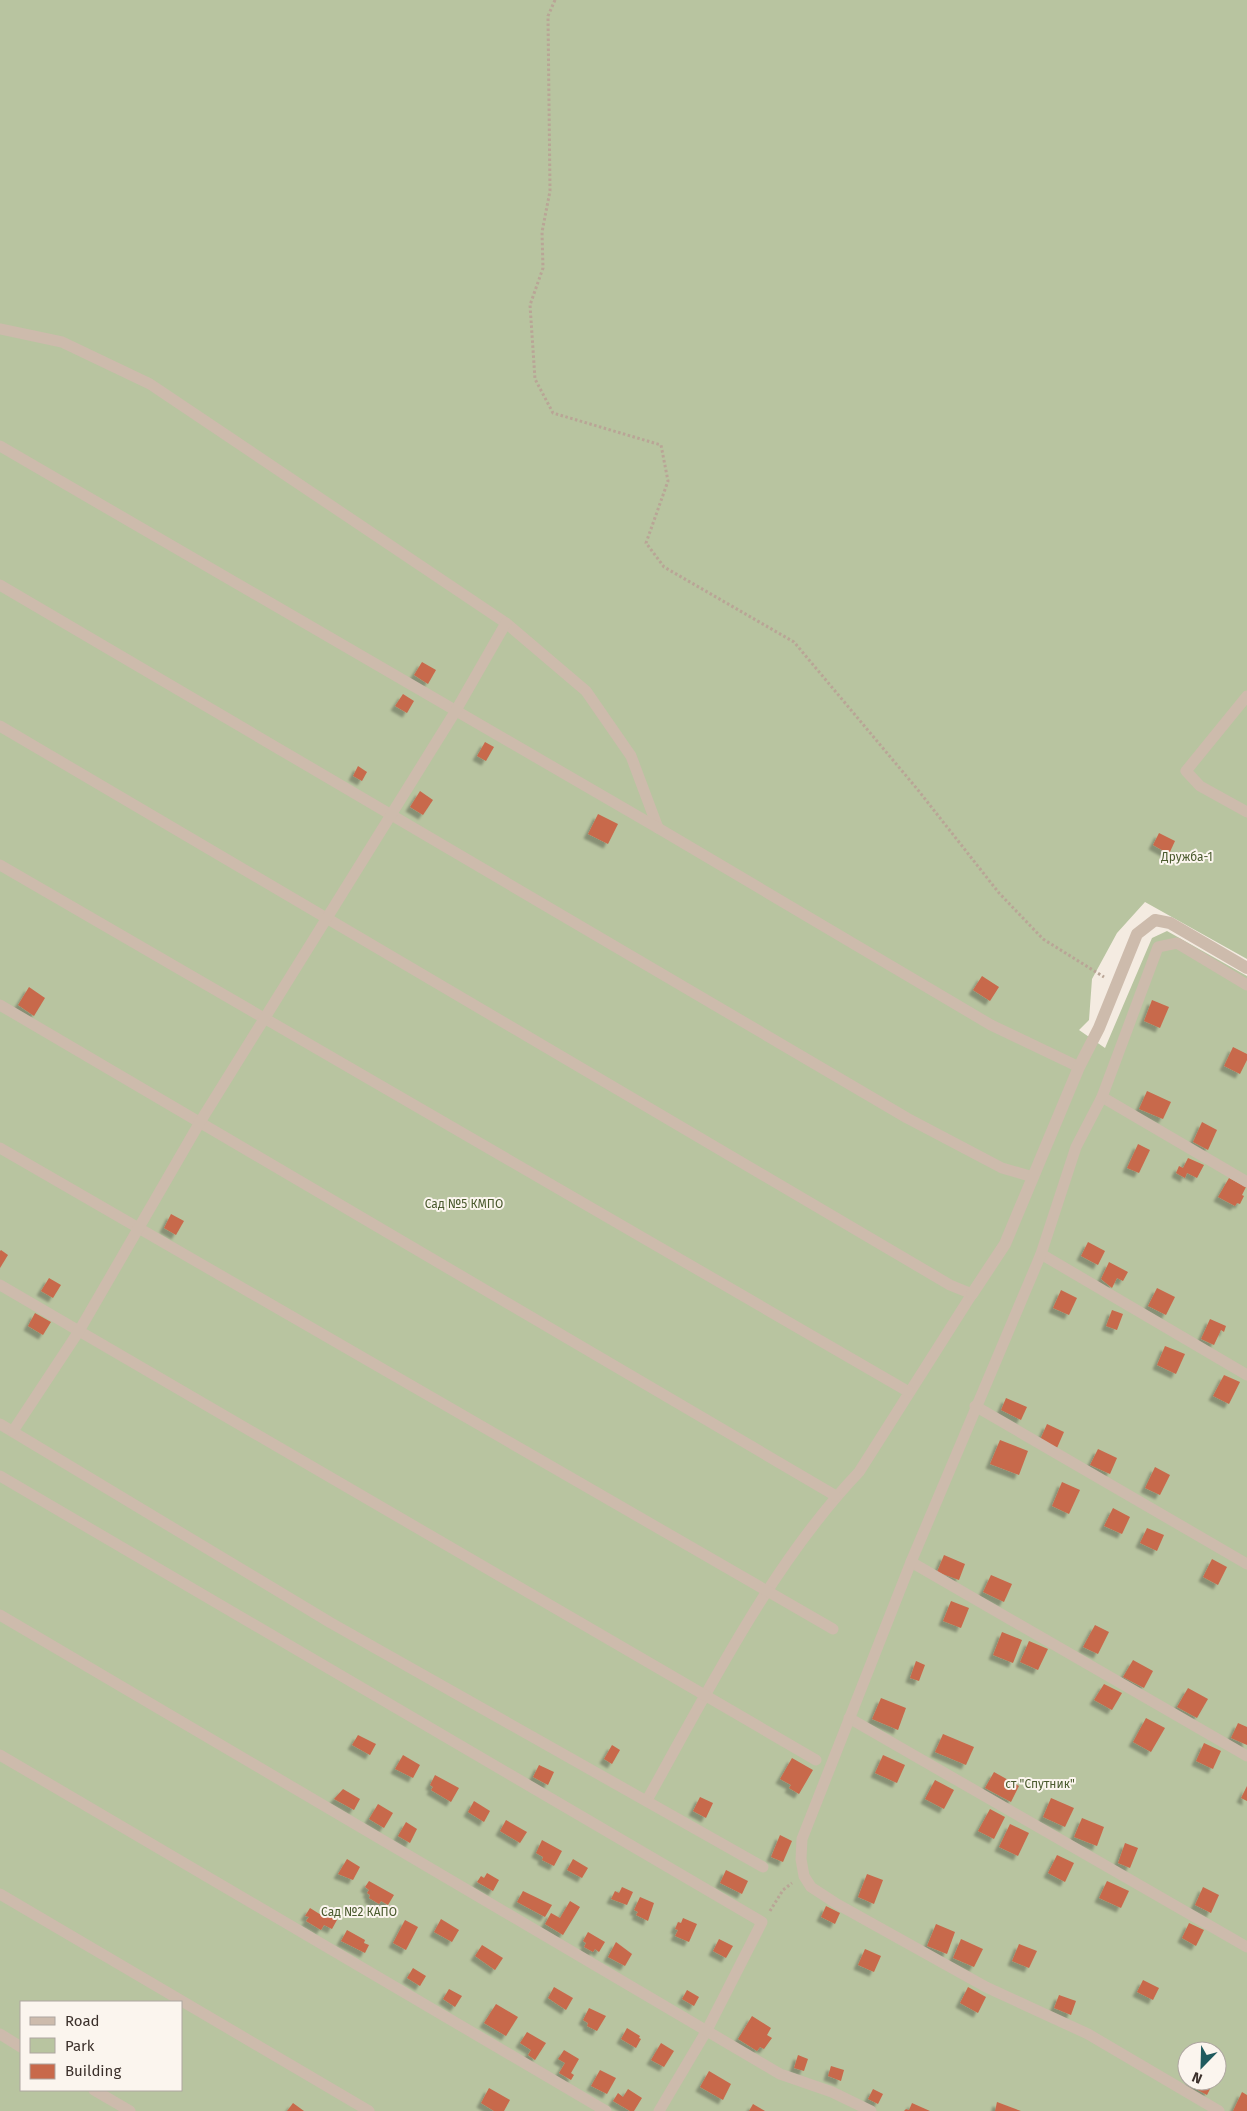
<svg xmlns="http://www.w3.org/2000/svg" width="1247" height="2111" font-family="'Fira Sans',sans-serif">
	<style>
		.green { fill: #b8c4a0; fill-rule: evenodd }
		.building { fill: #c8694b; filter: url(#shadow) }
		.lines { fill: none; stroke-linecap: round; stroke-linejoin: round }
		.path { stroke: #b9a596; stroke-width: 3; stroke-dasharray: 2.5 2.5; stroke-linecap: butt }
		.lane { stroke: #cdbbac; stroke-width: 11 }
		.street { stroke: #cdbbac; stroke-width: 12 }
		.labels { text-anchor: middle; stroke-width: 4; stroke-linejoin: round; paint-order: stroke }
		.park-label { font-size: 12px; fill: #4a5a2e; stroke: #fbf5ee }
	</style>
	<defs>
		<filter id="shadow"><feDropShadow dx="-4.5" dy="4.5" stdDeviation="1" flood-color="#0004"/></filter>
	</defs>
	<rect width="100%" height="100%" fill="#f4ebe1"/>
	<!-- green -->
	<path class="green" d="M0,0h1247v959l-102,-57 -28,31 -25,46 -3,41 -10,10 26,18 47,-110 15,-7 80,45v1135h-1247zM21,2002h160v88h-160zM1187,2051h30v30h-30z"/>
	<!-- building -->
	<g class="building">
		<polygon points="422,662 436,670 428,684 414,675"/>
		<polygon points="403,694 414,701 407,713 395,706"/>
		<polygon points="485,742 494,747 486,761 477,756"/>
		<polygon points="358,766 367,772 362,781 353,776"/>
		<polygon points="420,791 433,800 423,815 410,807"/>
		<polygon points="598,814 618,824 608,844 588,834"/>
		<polygon points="1159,833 1175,841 1169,854 1153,845"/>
		<polygon points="982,976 999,987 990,1001 973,990"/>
		<polygon points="29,987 45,998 34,1016 18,1005"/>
		<polygon points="1152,1000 1169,1007 1160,1028 1144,1021"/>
		<polygon points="1233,1047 1247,1054 1247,1060 1240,1074 1224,1066"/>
		<polygon points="1147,1091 1171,1102 1163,1119 1139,1109"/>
		<polygon points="1202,1122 1217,1130 1208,1150 1193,1142"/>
		<polygon points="1138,1144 1150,1150 1139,1173 1127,1168"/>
		<polygon points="1188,1158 1204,1165 1197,1178 1187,1173 1185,1178 1176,1173 1179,1166 1183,1168"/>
		<polygon points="1229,1178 1246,1187 1242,1195 1244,1196 1240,1204 1237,1203 1235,1206 1218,1197"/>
		<polygon points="171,1214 184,1221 176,1235 164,1228"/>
		<polygon points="1088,1242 1105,1251 1098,1265 1081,1256"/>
		<polygon points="1,1250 8,1255 0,1268 0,1251"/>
		<polygon points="1109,1262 1128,1272 1123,1281 1117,1278 1112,1288 1101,1279"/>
		<polygon points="49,1278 61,1285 53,1298 41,1291"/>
		<polygon points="1157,1288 1175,1297 1166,1315 1148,1306"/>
		<polygon points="1061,1290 1077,1298 1069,1315 1053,1308"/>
		<polygon points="1112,1310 1123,1314 1117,1330 1106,1326"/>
		<polygon points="35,1313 51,1322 43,1335 28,1326"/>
		<polygon points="1210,1319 1226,1326 1224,1332 1221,1330 1214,1345 1201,1339"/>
		<polygon points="1165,1346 1185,1354 1176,1374 1157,1365"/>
		<polygon points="1224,1375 1240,1382 1229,1404 1213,1396"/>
		<polygon points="1006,1398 1027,1407 1021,1420 1001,1410"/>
		<polygon points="1047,1424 1064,1432 1057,1448 1040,1440"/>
		<polygon points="1000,1440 1028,1451 1019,1475 990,1464"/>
		<polygon points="1098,1449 1117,1458 1110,1474 1090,1465"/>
		<polygon points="1155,1467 1170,1475 1160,1495 1145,1488"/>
		<polygon points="1062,1482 1080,1490 1069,1514 1052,1506"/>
		<polygon points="1113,1508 1130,1517 1122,1534 1104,1526"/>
		<polygon points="1147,1528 1164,1535 1157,1551 1140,1543"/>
		<polygon points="944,1555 965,1564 959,1580 937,1572"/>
		<polygon points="1212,1559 1227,1567 1218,1585 1203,1577"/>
		<polygon points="991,1575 1012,1584 1004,1602 983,1592"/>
		<polygon points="951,1601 969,1608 961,1628 943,1621"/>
		<polygon points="1095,1625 1109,1632 1098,1654 1083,1647"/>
		<polygon points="1002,1632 1022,1640 1013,1663 993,1655"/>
		<polygon points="1029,1641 1048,1649 1038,1670 1020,1662"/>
		<polygon points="1133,1660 1153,1671 1144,1688 1123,1677"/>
		<polygon points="916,1661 925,1665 919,1681 910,1678"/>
		<polygon points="1104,1684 1122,1693 1112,1710 1094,1700"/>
		<polygon points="1188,1688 1208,1699 1197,1718 1177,1707"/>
		<polygon points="881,1698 906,1708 898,1730 872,1719"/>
		<polygon points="1146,1718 1165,1728 1151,1752 1133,1742"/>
		<polygon points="1238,1723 1247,1727 1247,1745 1231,1738"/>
		<polygon points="943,1734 974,1747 966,1765 935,1752"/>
		<polygon points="358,1735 376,1744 370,1755 352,1745"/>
		<polygon points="1204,1743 1221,1751 1213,1769 1196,1761"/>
		<polygon points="612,1745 620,1750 612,1764 604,1759"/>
		<polygon points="403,1755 420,1765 413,1778 395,1769"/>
		<polygon points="883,1755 905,1765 897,1783 875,1773"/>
		<polygon points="792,1758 813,1770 799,1794 789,1788 791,1785 780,1779"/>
		<polygon points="539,1765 554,1772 548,1785 533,1777"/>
		<polygon points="994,1772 1019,1786 1011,1802 985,1788"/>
		<polygon points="435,1775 459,1788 451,1802 431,1790 433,1787 430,1785"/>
		<polygon points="935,1780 954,1790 944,1809 925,1799"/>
		<polygon points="1247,1786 1247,1801 1241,1798"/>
		<polygon points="343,1789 360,1799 354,1810 334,1799"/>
		<polygon points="700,1797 713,1803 706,1818 693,1811"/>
		<polygon points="1051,1798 1074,1808 1065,1827 1043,1817"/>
		<polygon points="474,1801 490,1811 484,1822 468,1812"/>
		<polygon points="378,1804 393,1813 384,1828 369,1819"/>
		<polygon points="990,1809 1005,1817 994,1839 978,1831"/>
		<polygon points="1082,1818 1104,1827 1097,1846 1074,1837"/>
		<polygon points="506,1820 527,1832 520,1843 500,1831"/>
		<polygon points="406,1822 417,1829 410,1843 398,1836"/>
		<polygon points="1010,1824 1029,1833 1018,1856 999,1847"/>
		<polygon points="780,1835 792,1841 783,1862 771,1857"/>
		<polygon points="542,1840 562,1851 554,1866 542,1860 543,1857 536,1853"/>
		<polygon points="1125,1843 1138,1848 1130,1868 1118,1863"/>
		<polygon points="1057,1855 1074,1863 1065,1882 1048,1873"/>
		<polygon points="347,1859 360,1867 353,1880 338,1874"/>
		<polygon points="573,1859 588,1868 582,1878 567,1870"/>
		<polygon points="726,1870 748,1881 742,1894 720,1883"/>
		<polygon points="487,1873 499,1880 493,1891 477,1882 481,1876 484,1878"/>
		<polygon points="867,1874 883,1880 874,1904 858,1897"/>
		<polygon points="369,1881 394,1895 388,1905 381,1901 379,1904 369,1898 370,1895 367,1893 369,1890 365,1887"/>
		<polygon points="1107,1881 1129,1891 1121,1908 1099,1898"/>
		<polygon points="622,1887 633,1892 627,1905 611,1899 615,1891 619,1893"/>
		<polygon points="1203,1887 1219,1895 1211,1913 1195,1905"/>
		<polygon points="523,1891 552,1905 545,1917 517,1902"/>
		<polygon points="640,1897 654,1903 648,1921 636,1915 638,1912 634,1910"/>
		<polygon points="570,1901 580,1907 563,1935 545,1924 551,1913 560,1918"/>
		<polygon points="826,1906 840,1913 835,1924 821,1917"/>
		<polygon points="310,1908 326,1918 328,1914 337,1920 332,1929 324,1925 321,1930 306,1921 309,1917 305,1916"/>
		<polygon points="683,1918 697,1924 689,1942 675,1936 678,1930 675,1929 678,1922 681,1923"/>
		<polygon points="441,1919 459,1930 452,1942 434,1932"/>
		<polygon points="405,1920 418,1927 406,1950 393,1943"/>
		<polygon points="1189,1923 1204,1930 1196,1946 1182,1938"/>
		<polygon points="936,1924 955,1932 947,1954 927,1946"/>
		<polygon points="347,1930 365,1940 364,1943 369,1945 365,1953 341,1941"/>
		<polygon points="588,1932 605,1942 599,1952 595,1949 593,1952 584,1947 586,1943 583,1941"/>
		<polygon points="719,1939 733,1946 726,1958 713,1951"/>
		<polygon points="961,1939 983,1949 974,1967 953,1958"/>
		<polygon points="616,1942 632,1954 625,1966 608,1957"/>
		<polygon points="1019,1944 1037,1951 1029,1968 1012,1961"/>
		<polygon points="482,1945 503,1958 495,1970 475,1956"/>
		<polygon points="865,1949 881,1956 874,1972 858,1965"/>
		<polygon points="413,1968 426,1976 420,1986 407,1978"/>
		<polygon points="1143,1980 1159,1988 1153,2000 1137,1992"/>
		<polygon points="554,1987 573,1998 566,2010 548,1998"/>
		<polygon points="968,1987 986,1997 978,2013 960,2003"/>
		<polygon points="449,1989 462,1996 455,2007 443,1999"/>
		<polygon points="687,1990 699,1997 694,2006 682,1999"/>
		<polygon points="1059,1995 1076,2001 1071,2015 1054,2008"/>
		<polygon points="496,2004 518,2017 506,2036 484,2023"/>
		<polygon points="589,2008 606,2016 597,2031 587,2026 588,2023 583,2020"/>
		<polygon points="752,2016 771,2028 767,2035 772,2038 764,2049 760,2047 757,2051 738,2039"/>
		<polygon points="627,2028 640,2036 639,2038 641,2039 636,2048 621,2039"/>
		<polygon points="527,2032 546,2043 535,2060 528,2055 531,2050 520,2043"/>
		<polygon points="661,2043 674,2051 664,2067 651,2060"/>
		<polygon points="564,2050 579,2059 571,2073 574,2075 571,2080 559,2073 565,2063 558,2059"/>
		<polygon points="798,2055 808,2059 804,2071 794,2068"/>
		<polygon points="831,2066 844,2070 841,2081 828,2076"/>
		<polygon points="600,2070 616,2078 607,2094 591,2086"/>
		<polygon points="709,2071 731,2084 723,2100 700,2087"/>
		<polygon points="1189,2081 1214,2081 1207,2095 1187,2084"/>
		<polygon points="489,2088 510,2100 504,2111 494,2111 481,2103"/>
		<polygon points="628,2089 642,2098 634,2111 630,2111 613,2101 618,2093 623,2097"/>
		<polygon points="873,2089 883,2094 878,2104 868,2099"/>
		<polygon points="1242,2092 1247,2095 1247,2111 1233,2111"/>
		<polygon points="997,2102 1021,2111 995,2111"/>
		<polygon points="293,2103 304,2111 287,2111"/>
		<polygon points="912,2103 930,2111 904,2111 906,2109 909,2110"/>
		<polygon points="753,2104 765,2111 749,2111"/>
	</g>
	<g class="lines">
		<!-- path -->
		<g class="path">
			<polyline points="555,0 548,16 550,191 542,232 543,268 530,305 535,379 553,413 661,445 668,481 646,543 664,567 794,642 918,790 999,893 1043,939 1104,977"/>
			<polyline points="770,1911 783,1890 792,1883"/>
		</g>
		<!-- lane -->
		<g class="lane">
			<polyline points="0,329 62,342 150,384 506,623 586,691 631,756 658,828"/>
			<polyline points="0,446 658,828 991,1025 1079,1067"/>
			<polyline points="0,585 907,1118 1002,1168 1033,1177"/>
			<polyline points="1247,696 1186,771 1200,786 1247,812"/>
			<path d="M0,726l950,559 22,9 -113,178c-87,91 -151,219 -212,328"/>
			<polyline points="0,865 909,1392"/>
			<polyline points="0,1005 836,1496"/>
			<polyline points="1102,1097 1247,1182"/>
			<polyline points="0,1148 833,1629"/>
			<polyline points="1041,1254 1247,1375"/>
			<polyline points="0,1285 816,1760"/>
			<polyline points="975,1406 1247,1564"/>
			<polyline points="0,1424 331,1623 763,1867"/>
			<polyline points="13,1431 79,1331 200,1122 455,712 506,623"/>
			<polyline points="0,1476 762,1922 707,2030 659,2111"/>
			<polyline points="911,1562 1247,1756"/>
			<polyline points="0,1615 780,2074 832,2092 871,2111"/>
			<polyline points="849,1718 1247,1947"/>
			<polyline points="0,1755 606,2111"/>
			<polyline points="0,1894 369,2111"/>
			<polyline points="0,2034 21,2047"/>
			<polyline points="94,2090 130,2111"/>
			<polyline points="1219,2111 1088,2034 986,1987 837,1904 811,1887 804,1876 801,1859 802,1839 911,1562 1041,1254 1076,1147 1102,1097 1158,947 1177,943 1247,985"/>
		</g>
		<!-- street -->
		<polyline class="street" points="972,1294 1005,1244 1079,1067 1099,1028 1137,934 1155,920 1170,923 1247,968"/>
	</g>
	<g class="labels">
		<!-- park labels -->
		<g class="park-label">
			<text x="1187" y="861">Дружба-1</text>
			<text x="464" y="1208">Сад №5 КМПО</text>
			<text x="1040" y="1788">ст "Спутник"</text>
			<text x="359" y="1916">Сад №2 КАПО</text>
		</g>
	</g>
	<!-- legend -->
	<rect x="20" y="2001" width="162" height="90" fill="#fbf5ee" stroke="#aea6a0"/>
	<rect x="30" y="2017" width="25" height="8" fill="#cdbbac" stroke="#aea6a0"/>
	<text x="65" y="2026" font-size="15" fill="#3b302b">Road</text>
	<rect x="30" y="2038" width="25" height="15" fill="#b8c4a0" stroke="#aea6a0"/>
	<text x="65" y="2051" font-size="15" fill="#3b302b">Park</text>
	<rect x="30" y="2064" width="25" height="15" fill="#c8694b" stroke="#aea6a0"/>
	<text x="65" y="2076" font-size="15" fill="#3b302b">Building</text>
	<!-- north arrow -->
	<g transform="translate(1202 2066) rotate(203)"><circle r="24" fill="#fbf5ee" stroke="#aea6a0"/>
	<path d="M0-4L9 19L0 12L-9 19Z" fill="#1f5a5e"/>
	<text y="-8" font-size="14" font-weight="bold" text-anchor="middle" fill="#3b302b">N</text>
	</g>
</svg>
